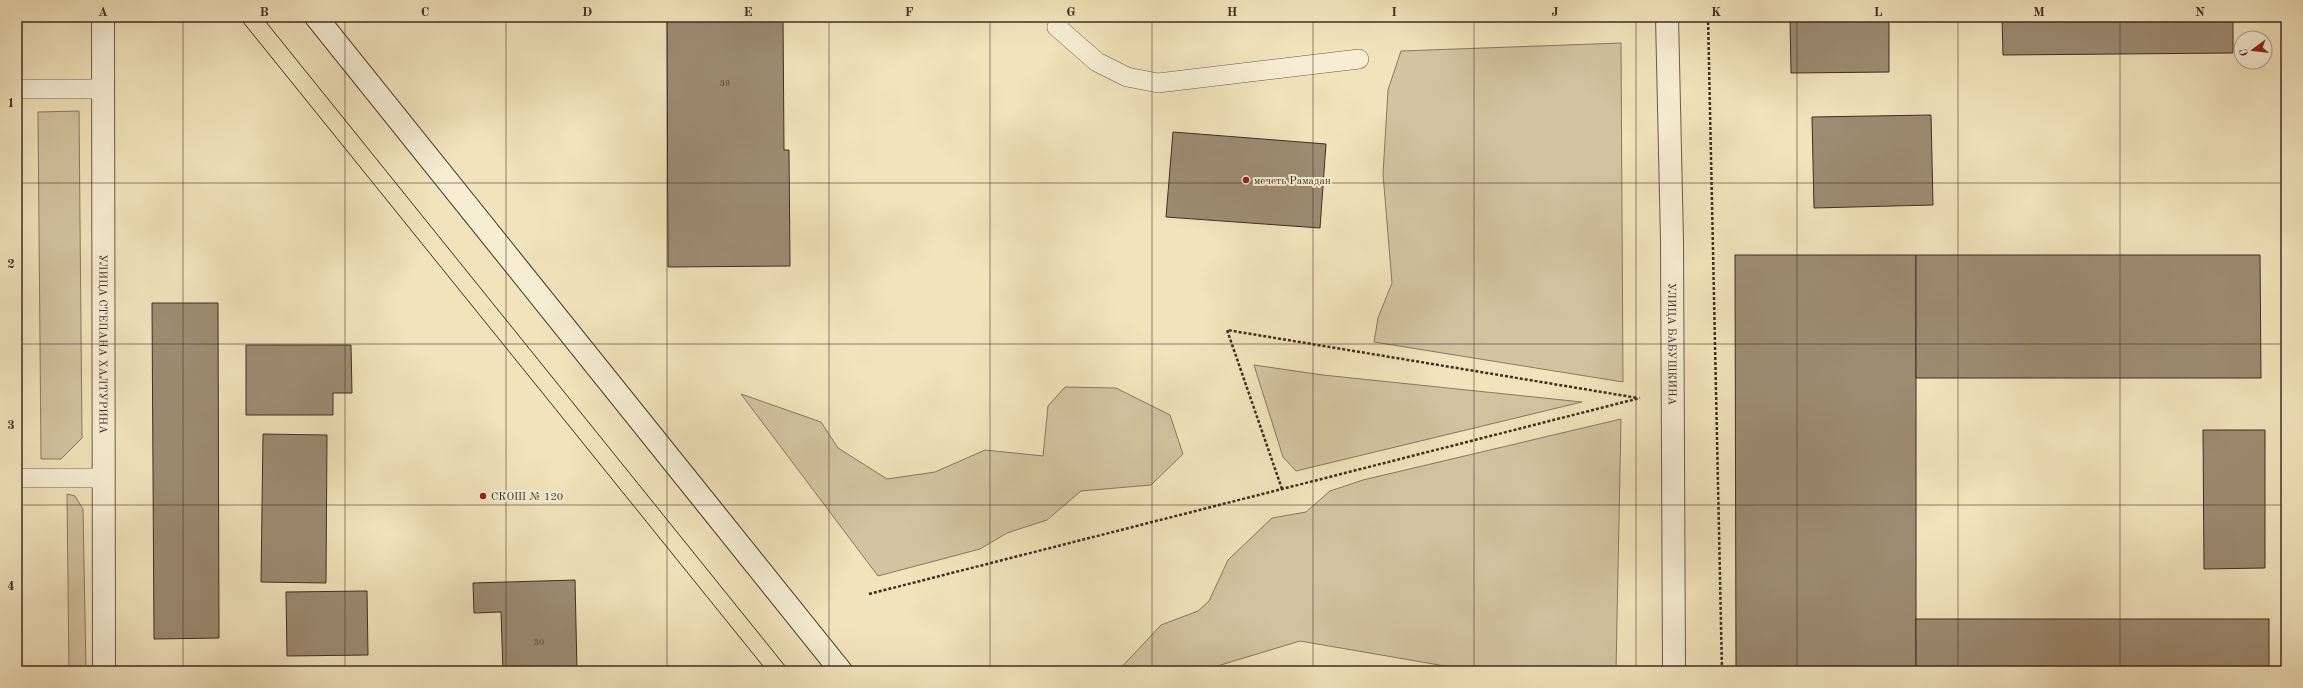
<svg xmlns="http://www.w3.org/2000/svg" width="2303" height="688" font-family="'Old Standard TT',serif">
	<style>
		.green { fill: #d3c4a1; stroke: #8a7862 }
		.building { fill: #9d8c73; stroke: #422d24 }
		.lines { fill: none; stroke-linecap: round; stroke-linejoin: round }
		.service-casing { stroke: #6e5a4a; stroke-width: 20 }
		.minor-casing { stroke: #6e5a4a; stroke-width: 24 }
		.tertiary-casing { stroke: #6e5a4a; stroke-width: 24 }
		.secondary-casing { stroke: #422d24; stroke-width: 24 }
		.path { stroke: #422d24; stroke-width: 2.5; stroke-dasharray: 3 2; stroke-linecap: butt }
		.service { stroke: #f6edd3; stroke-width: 19 }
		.minor { stroke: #f6edd3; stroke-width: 22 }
		.tertiary { stroke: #f6edd3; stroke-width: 22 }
		.secondary { stroke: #f6edd3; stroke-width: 22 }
		.tram { stroke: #422d24; stroke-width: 1 }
		.grid { fill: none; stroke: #422d24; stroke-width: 1; stroke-opacity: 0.55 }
		.poi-dot { fill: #8f2418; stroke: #f6edd3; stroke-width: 1.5 }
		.labels { text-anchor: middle; stroke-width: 4; stroke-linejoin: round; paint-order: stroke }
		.number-label { font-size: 9px; fill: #594538 }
		.poi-label { font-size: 11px; fill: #422d24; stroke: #f6edd3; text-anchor: start }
		.street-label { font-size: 11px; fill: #422d24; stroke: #f6edd3 }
		.neatline { fill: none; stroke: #422d24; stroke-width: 1.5 }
		.grid-label { font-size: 13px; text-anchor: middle; font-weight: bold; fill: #422d24 }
	</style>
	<rect width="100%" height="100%" fill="#f1e3bb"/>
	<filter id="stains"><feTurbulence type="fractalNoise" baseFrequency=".005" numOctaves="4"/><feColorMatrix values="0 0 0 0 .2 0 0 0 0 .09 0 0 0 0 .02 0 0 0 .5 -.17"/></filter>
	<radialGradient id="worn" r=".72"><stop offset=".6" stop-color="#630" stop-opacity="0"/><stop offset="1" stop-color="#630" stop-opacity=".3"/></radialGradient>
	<!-- green -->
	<g class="green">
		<polygon points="1621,43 1623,382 1374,342 1378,318 1392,283 1383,174 1388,90 1401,51"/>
		<polygon points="79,111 82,438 61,459 41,459 38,112"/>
		<polygon points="1254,365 1323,375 1582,402 1296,471 1283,457"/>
		<polygon points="1065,387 1116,388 1170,415 1183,454 1151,485 1081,491 1047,520 1007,533 980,549 878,576 741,394 821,422 838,448 887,479 935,472 985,450 1043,456 1048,406"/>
		<polygon points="1621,419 1616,671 1474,671 1300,641 1201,671 1118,671 1161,625 1198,611 1209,601 1228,560 1272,518 1306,512 1330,491 1363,480"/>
		<polygon points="67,494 75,496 83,509 86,671 69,671"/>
	</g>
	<!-- building -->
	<g class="building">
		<polygon points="667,17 783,17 784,150 789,150 790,266 668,267"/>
		<polygon points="1790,17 1889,17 1889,72 1791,73"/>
		<polygon points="2002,17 2233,17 2233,53 2003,55"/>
		<polygon points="1931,115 1933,205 1814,208 1812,117"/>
		<polygon points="1173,132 1326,144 1320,228 1166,217"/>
		<polygon points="1735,255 1916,255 1916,671 1736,671"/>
		<polygon points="1916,255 2260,255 2261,378 1916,378"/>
		<polygon points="152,303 218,303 219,638 154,639"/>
		<polygon points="246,345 351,345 352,393 333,393 333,415 246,415"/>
		<polygon points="2203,430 2265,430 2265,568 2204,569"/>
		<polygon points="263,434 327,435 326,583 261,582"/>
		<polygon points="575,580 577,671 503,671 501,612 474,613 473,583"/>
		<polygon points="367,591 368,655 287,656 286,592"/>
		<rect x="1916" y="619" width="353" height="52"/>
	</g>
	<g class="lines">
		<!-- service casing -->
		<g class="service-casing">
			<g id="service">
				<polyline points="1061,17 1057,27 1097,62 1127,77 1158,83 1359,59"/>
				<polyline points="17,89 102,89"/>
				<polyline points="17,478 104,478"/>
			</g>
		</g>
		<!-- minor casing -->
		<g class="minor-casing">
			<g id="minor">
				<path id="s1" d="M103,17l1,654"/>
			</g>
		</g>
		<!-- tertiary casing -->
		<g class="tertiary-casing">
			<g id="tertiary">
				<path id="s2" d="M1667,17l5,224 2,430"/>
			</g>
		</g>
		<!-- secondary casing -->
		<g class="secondary-casing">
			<polyline id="secondary" points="316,17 841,671"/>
		</g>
		<!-- path -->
		<g class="path">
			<polyline points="1708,17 1722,671"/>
			<polyline points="1282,489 1227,330 1638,398"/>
			<polyline points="869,594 1640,398"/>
		</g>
		<!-- service -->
		<use href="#service" class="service"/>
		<!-- minor -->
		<use href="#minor" class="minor"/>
		<!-- tertiary -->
		<use href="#tertiary" class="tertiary"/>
		<!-- secondary -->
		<use href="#secondary" class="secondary"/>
		<!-- tram -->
		<g class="tram">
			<polyline points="239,17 767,671"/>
			<polyline points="262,17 789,671"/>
		</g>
	</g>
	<!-- grid -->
	<path class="grid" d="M183,17v654M345,17v654M506,17v654M667,17v654M829,17v654M990,17v654M1152,17v654M1313,17v654M1474,17v654M1636,17v654M1797,17v654M1958,17v654M2120,17v654M17,183h2269M17,344h2269M17,505h2269"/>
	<!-- markers -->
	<g class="poi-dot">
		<circle cx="1246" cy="180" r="4"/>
		<circle cx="483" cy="496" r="4"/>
	</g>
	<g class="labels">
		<!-- number labels -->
		<g class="number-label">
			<text x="725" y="86">39</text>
			<text x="539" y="645">30</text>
		</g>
		<!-- poi labels -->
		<g class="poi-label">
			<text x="1254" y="184">мечеть Рамадан</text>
			<text x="491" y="500">СКОШ № 120</text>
		</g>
		<!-- street labels -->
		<g class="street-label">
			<text dy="4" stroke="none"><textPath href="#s1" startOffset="327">УЛИЦА СТЕПАНА ХАЛТУРИНА</textPath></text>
			<text dy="4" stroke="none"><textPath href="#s2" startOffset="327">УЛИЦА БАБУШКИНА</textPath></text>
		</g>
	</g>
	<!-- margin -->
	<rect width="2303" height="688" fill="none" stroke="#f1e3bb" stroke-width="44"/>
	<!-- north arrow -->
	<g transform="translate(2253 50) rotate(255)"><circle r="19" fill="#f6edd3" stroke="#aea08d"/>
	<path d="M0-3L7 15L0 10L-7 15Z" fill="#8f2418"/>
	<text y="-6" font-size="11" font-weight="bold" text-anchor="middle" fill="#422d24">С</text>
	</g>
	<rect x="22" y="22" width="2259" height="644" class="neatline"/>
	<g class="grid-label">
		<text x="103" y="16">A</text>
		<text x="264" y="16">B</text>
		<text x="425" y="16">C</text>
		<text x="587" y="16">D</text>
		<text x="748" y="16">E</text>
		<text x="909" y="16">F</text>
		<text x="1071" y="16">G</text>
		<text x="1232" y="16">H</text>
		<text x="1394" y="16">I</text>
		<text x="1555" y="16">J</text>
		<text x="1716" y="16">K</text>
		<text x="1878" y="16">L</text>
		<text x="2039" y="16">M</text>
		<text x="2200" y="16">N</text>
		<text x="11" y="107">1</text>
		<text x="11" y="268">2</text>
		<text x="11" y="429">3</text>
		<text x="11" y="590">4</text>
	</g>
	<rect width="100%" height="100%" filter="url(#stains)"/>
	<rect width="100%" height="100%" fill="url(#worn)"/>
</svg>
